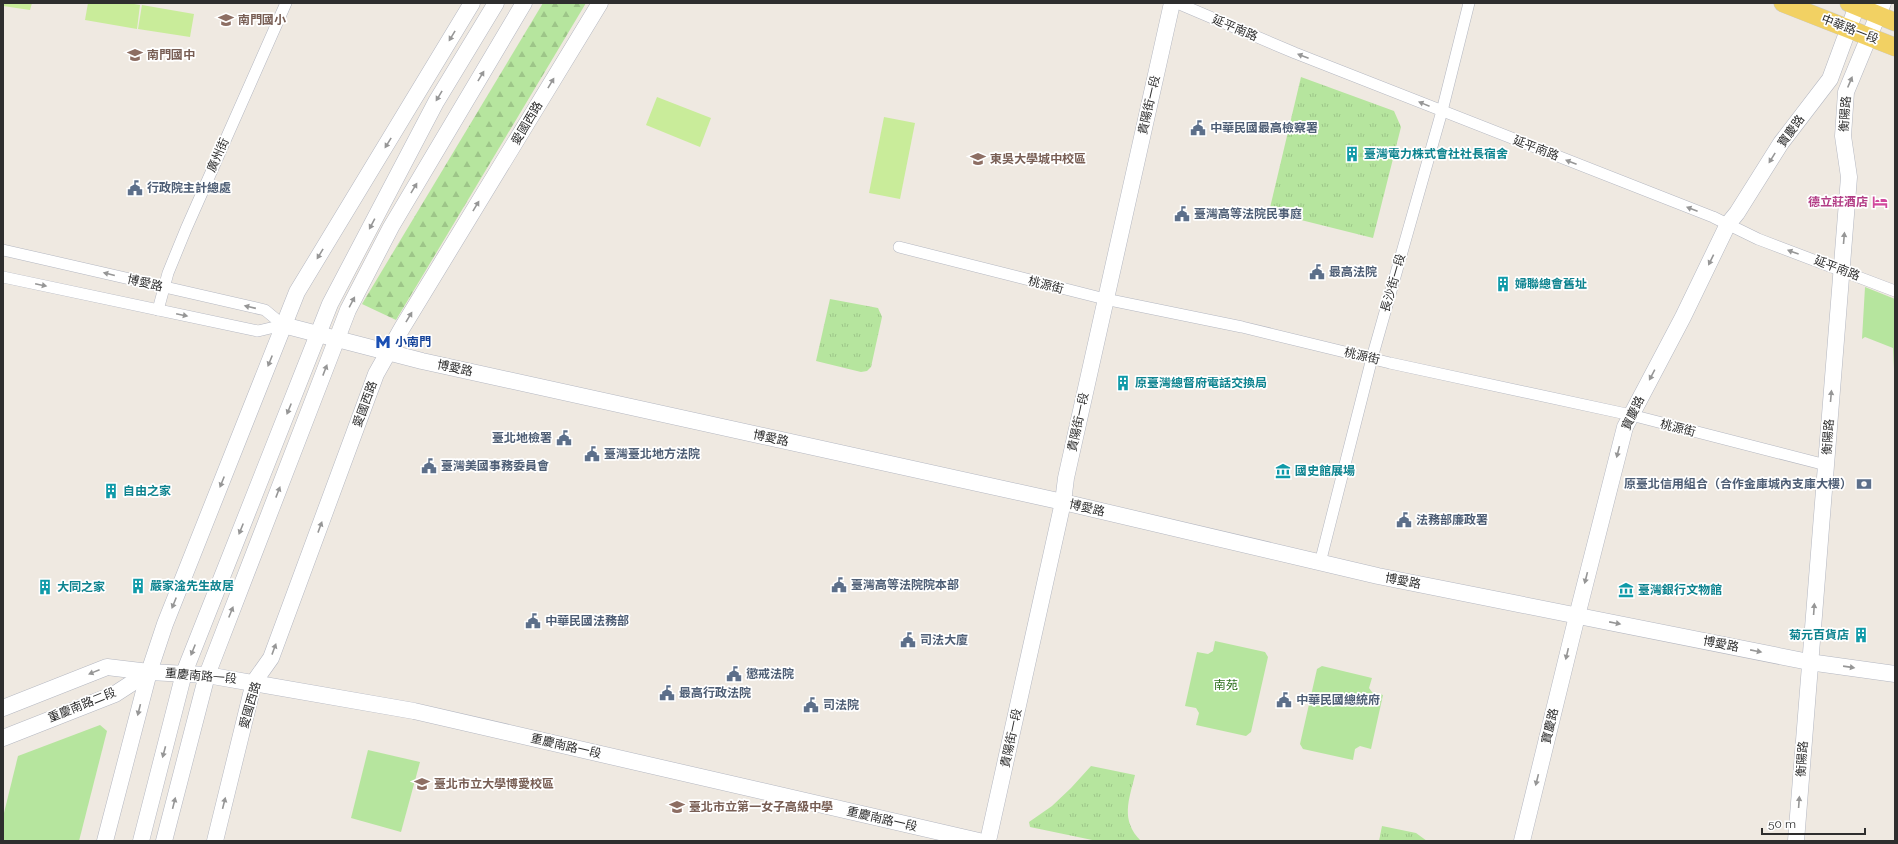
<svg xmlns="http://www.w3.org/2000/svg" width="1898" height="844" font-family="Raleway,'Noto Sans TC',sans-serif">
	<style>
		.grass { fill: url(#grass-tufts) }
		.forest { fill: url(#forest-firs) }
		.park { fill: #b6e59e }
		.pitch { fill: #c9ec9a }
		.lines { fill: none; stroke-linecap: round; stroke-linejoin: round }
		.street-casing { stroke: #b4b7c1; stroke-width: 12 }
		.secondary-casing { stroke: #b4b7c1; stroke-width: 17 }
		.primary-casing { stroke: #c9c9c9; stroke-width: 19 }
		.street { stroke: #fff; stroke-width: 11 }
		.secondary { stroke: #fff; stroke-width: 16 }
		.primary { stroke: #f2d163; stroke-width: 18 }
		.oneway { fill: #969696 }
		.labels { text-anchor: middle; stroke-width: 3.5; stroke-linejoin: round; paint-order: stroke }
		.education-label { font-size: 12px; font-weight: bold; fill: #785e54; stroke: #fff; text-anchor: start }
		.street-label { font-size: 12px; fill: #2e2e2e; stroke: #fff }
		.service-label { font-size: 12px; font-weight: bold; fill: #4e5e75; stroke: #fff; text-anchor: start }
		.culture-label { font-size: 12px; font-weight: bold; fill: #0d838f; stroke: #fff; text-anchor: start }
		.hotel-label { font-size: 12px; font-weight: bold; fill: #b23c85; stroke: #fff; text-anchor: end }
		.transit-label { font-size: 12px; font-weight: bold; fill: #164399; stroke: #fff; text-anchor: start }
		.park-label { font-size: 12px; fill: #2c6e1b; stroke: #fff }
	</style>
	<defs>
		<pattern id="grass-tufts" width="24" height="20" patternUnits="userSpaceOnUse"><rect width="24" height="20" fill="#b6e59e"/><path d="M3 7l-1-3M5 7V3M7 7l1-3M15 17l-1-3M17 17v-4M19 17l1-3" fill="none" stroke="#9dc588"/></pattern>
		<pattern id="forest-firs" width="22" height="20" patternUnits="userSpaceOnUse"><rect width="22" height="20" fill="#b6e59e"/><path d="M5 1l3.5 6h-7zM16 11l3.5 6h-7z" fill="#9dc588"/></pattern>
	</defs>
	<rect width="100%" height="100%" fill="#efe9e1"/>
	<!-- grass -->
	<g class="grass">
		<polygon points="1301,77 1394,111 1401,127 1373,238 1269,212"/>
		<polygon points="830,299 878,308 882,317 871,367 867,371 861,372 816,361"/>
		<path d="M1091,766l44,9c-6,25 -15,45 6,66h-44l-67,-14 -1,-5 23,-16 19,-18z"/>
		<polygon points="1382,826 1416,833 1427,841 1379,841"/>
	</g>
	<!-- forest -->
	<polygon class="forest" points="543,3 586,3 396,320 362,304"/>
	<!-- park -->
	<g class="park">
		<polygon points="1865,287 1895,299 1895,390 1893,348 1865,337 1862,339"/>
		<polygon points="1215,641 1265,652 1268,657 1251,732 1246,736 1196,725 1199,713 1196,708 1185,706 1197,652 1208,654 1213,651"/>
		<polygon points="1322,666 1372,678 1369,688 1372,692 1383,695 1371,749 1360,746 1355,749 1353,760 1303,749 1300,744 1317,669"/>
		<polygon points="100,725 107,731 79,841 3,841 3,817 18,756"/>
		<polygon points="368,750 420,762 401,832 351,818"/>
	</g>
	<!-- pitch -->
	<g class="pitch">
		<polygon points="3,3 32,3 30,10 3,6"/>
		<polygon points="88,3 128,3 140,5 137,29 85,20"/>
		<polygon points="142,5 194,14 190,37 138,29"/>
		<polygon points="657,97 711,118 700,147 646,125"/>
		<polygon points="884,117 915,123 900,199 869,193"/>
	</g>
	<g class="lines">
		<!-- street casing -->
		<g class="street-casing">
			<g id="street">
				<polyline points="1177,3 1295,53 1713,217 1758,239 1895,291"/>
				<polyline points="899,247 1105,299 1242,327 1390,363 1631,415 1826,465"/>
				<polyline points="3,250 265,310 283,325"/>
				<polyline points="3,277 258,331 283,325"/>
				<polyline points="158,310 168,273 186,229 286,3"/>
				<polyline points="1320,563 1372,358 1442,111 1469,3"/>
			</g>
		</g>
		<!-- secondary casing -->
		<g class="secondary-casing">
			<g id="secondary">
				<polyline points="283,325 422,361 1063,502 1378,576 1809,662 1895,674"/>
				<polyline points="3,708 107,667 149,672 207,675 414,711 979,841"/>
				<polyline points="3,738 115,694 149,672"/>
				<polyline points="105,841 149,672 165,624 297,292 472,3"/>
				<polyline points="141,841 184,673 330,304 436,102 496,3"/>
				<polyline points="164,841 207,675 348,310 391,227 524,3"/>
				<polyline points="215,841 254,682 271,658 376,374 402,328 600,3"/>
				<polyline points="988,841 1063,502 1066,478 1172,3"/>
				<polyline points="1522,841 1577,616 1625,427 1683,317 1728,224 1737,213 1781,143 1830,79 1858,3"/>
				<polyline points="1796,841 1849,177 1843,136 1846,92 1883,3"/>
			</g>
		</g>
		<!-- primary casing -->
		<g class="primary-casing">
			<g id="primary">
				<polyline points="1783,3 1895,47"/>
				<polyline points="1849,3 1895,22"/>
			</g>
		</g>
		<!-- street -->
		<use href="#street" class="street"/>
		<!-- secondary -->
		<use href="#secondary" class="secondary"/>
		<!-- primary -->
		<use href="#primary" class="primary"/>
	</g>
	<!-- one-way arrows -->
	<defs><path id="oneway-solid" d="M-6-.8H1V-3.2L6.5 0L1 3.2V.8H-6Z"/></defs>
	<g class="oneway">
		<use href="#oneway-solid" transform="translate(452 36) rotate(121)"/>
		<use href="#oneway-solid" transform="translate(1303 56) rotate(-159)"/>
		<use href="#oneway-solid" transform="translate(481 76) rotate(-59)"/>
		<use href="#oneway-solid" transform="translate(1850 82) rotate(-67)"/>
		<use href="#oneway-solid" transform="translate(551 83) rotate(-59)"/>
		<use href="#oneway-solid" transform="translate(439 96) rotate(121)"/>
		<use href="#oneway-solid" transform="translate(1424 104) rotate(-158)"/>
		<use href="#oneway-solid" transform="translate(388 143) rotate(122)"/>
		<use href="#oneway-solid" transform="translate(1772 158) rotate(122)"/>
		<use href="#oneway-solid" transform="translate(1571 162) rotate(-159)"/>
		<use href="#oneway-solid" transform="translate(414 188) rotate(-59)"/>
		<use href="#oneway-solid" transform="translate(476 206) rotate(-59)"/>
		<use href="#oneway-solid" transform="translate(1692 209) rotate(-159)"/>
		<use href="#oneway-solid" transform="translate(372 224) rotate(118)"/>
		<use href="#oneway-solid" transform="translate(1844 238) rotate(-85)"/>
		<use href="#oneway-solid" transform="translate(1793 252) rotate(-160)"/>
		<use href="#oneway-solid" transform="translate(320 254) rotate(121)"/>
		<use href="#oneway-solid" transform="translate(1711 260) rotate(116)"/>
		<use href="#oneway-solid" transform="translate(109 274) rotate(-166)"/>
		<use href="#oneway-solid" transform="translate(41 285) rotate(12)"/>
		<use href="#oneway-solid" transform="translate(352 302) rotate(-62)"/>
		<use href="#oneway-solid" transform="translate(250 307) rotate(-167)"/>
		<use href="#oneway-solid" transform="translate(182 315) rotate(12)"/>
		<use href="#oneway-solid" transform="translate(409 317) rotate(-59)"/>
		<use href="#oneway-solid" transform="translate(270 361) rotate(112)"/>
		<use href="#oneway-solid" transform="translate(325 370) rotate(-69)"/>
		<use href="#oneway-solid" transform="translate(1652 375) rotate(118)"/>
		<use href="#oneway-solid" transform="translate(1831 396) rotate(-85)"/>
		<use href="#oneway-solid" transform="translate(289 409) rotate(112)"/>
		<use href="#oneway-solid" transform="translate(1618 452) rotate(104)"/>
		<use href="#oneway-solid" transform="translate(222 482) rotate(112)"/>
		<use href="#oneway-solid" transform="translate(278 492) rotate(-69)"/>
		<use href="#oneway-solid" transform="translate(320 527) rotate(-70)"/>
		<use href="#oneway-solid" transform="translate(241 529) rotate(112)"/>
		<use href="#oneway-solid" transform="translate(1586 578) rotate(104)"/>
		<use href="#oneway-solid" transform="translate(174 603) rotate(112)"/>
		<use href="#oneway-solid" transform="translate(1814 609) rotate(-86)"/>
		<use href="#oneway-solid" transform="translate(231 612) rotate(-68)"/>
		<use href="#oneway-solid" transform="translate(1615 623) rotate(11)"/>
		<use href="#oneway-solid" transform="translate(274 649) rotate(-70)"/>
		<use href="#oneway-solid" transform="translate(193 650) rotate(112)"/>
		<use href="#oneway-solid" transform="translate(1756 651) rotate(11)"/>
		<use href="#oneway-solid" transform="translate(1567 654) rotate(103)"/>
		<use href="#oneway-solid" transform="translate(1849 667) rotate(8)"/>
		<use href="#oneway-solid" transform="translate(94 672) rotate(158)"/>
		<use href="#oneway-solid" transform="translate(139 710) rotate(104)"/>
		<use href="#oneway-solid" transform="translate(164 752) rotate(105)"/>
		<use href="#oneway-solid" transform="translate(1537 780) rotate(104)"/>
		<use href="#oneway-solid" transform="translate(1799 802) rotate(-86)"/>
		<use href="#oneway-solid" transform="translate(174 803) rotate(-76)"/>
		<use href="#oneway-solid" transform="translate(224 803) rotate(-76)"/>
	</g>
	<!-- icons -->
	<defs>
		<g id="school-bare" transform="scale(1.2)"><path d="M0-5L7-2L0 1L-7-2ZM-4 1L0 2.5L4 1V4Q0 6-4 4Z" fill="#8d6e63" stroke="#fff" stroke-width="2.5" paint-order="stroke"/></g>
		<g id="civic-bare" transform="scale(1.2)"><path d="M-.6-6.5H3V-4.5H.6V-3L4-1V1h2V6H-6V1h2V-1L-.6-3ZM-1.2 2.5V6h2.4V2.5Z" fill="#5c6f8a" stroke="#fff" stroke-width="2.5" paint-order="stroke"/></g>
		<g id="building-bare" transform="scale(1.2)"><path d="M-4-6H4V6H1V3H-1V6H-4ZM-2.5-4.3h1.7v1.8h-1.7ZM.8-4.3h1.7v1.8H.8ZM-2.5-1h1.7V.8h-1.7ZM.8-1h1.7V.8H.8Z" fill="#0f9aa8" stroke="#fff" stroke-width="2.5" paint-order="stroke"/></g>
		<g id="university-bare" transform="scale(1.2)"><path d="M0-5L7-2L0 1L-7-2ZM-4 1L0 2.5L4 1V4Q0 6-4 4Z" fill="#8d6e63" stroke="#fff" stroke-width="2.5" paint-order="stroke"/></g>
		<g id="hotel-bare" transform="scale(1.2)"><path d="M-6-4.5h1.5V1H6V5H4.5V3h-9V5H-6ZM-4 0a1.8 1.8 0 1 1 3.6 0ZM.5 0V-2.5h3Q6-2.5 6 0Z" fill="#d1479c" stroke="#fff" stroke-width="2.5" paint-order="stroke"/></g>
		<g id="metro-bare" transform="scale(1.2)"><path d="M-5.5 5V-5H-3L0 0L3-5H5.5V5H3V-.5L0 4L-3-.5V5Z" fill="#1a4fb4" stroke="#fff" stroke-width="2.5" paint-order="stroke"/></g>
		<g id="museum-bare" transform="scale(1.2)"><path d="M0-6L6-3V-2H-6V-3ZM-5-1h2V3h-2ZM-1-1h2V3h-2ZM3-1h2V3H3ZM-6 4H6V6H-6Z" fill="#0f9aa8" stroke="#fff" stroke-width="2.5" paint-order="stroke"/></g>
		<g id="bank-bare" transform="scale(1.2)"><path d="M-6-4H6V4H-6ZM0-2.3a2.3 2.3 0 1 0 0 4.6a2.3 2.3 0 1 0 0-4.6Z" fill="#5c6f8a" stroke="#fff" stroke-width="2.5" paint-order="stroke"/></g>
	</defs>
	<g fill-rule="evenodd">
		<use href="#school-bare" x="226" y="20"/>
		<use href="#school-bare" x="135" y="55"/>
		<use href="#civic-bare" x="1198" y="128"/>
		<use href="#building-bare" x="1352" y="154"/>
		<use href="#university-bare" x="978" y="159"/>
		<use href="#civic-bare" x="135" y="188"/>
		<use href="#hotel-bare" x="1880" y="202"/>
		<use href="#civic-bare" x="1182" y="214"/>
		<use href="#civic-bare" x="1317" y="272"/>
		<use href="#building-bare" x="1503" y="284"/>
		<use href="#metro-bare" x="383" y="342"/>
		<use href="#building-bare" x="1123" y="383"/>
		<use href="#civic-bare" x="564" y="438"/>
		<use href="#civic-bare" x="592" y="454"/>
		<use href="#civic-bare" x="429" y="466"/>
		<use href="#museum-bare" x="1283" y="471"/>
		<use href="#bank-bare" x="1864" y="484"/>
		<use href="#building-bare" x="111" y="491"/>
		<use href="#civic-bare" x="1404" y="520"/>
		<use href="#civic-bare" x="839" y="585"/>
		<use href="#building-bare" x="138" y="586"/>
		<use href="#building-bare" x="45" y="587"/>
		<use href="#museum-bare" x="1626" y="590"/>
		<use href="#civic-bare" x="533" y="621"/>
		<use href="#building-bare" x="1861" y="635"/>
		<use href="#civic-bare" x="908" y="640"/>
		<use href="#civic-bare" x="734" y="674"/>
		<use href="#civic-bare" x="667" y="693"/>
		<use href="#civic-bare" x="1284" y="700"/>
		<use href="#civic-bare" x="811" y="705"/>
		<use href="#university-bare" x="422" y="784"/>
		<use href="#school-bare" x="677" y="807"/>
	</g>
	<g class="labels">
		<!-- education labels -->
		<g class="education-label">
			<text x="238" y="24">南門國小</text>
			<text x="147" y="59">南門國中</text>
			<text x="990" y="163">東吳大學城中校區</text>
			<text x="434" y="788">臺北市立大學博愛校區</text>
			<text x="689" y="811">臺北市立第一女子高級中學</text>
		</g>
		<!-- street labels -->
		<g class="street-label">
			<text transform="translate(1235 28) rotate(23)" y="4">延平南路</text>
			<text transform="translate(1850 29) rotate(21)" y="4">中華路一段</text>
			<text transform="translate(1149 105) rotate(-77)" y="4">貴陽街一段</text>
			<text transform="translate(1845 114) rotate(-86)" y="4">衡陽路</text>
			<text transform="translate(527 123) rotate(-59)" y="4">愛國西路</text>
			<text transform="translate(1791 131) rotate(-54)" y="4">寶慶路</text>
			<text transform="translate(1536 148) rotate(21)" y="4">延平南路</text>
			<text transform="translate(218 155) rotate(-66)" y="4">廣州街</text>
			<text transform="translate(1837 268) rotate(21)" y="4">延平南路</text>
			<text transform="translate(145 283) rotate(13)" y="4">博愛路</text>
			<text transform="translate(1393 283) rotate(-74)" y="4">長沙街一段</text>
			<text transform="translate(1046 285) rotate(14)" y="4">桃源街</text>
			<text transform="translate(1362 356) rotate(13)" y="4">桃源街</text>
			<text transform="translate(455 368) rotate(12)" y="4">博愛路</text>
			<text transform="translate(365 404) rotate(-70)" y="4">愛國西路</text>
			<text transform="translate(1633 413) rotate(-65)" y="4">寶慶路</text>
			<text transform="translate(1078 422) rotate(-78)" y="4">貴陽街一段</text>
			<text transform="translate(1678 428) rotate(14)" y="4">桃源街</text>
			<text transform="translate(1828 437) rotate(-86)" y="4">衡陽路</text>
			<text transform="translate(771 438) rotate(12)" y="4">博愛路</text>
			<text transform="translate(1087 508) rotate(13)" y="4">博愛路</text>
			<text transform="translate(1403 581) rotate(11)" y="4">博愛路</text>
			<text transform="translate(1721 644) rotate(11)" y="4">博愛路</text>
			<text transform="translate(201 676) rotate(5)" y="4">重慶南路一段</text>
			<text transform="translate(82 705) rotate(-22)" y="4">重慶南路二段</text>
			<text transform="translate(250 705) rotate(-74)" y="4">愛國西路</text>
			<text transform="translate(1550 726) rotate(-77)" y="4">寶慶路</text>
			<text transform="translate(1011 738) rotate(-78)" y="4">貴陽街一段</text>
			<text transform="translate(566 746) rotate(13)" y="4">重慶南路一段</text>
			<text transform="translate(1802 759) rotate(-86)" y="4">衡陽路</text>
			<text transform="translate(882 819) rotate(13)" y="4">重慶南路一段</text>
		</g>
		<!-- service labels -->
		<g class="service-label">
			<text x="1210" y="132">中華民國最高檢察署</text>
			<text x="147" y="192">行政院主計總處</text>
			<text x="1194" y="218">臺灣高等法院民事庭</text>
			<text x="1329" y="276">最高法院</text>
			<text x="552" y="442" text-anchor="end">臺北地檢署</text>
			<text x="604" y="458">臺灣臺北地方法院</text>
			<text x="441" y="470">臺灣美國事務委員會</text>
			<text x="1852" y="488" text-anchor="end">原臺北信用組合（合作金庫城內支庫大樓）</text>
			<text x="1416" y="524">法務部廉政署</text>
			<text x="851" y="589">臺灣高等法院院本部</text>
			<text x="545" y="625">中華民國法務部</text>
			<text x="920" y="644">司法大廈</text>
			<text x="746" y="678">懲戒法院</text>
			<text x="679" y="697">最高行政法院</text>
			<text x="1296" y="704">中華民國總統府</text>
			<text x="823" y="709">司法院</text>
		</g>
		<!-- culture labels -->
		<g class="culture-label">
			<text x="1364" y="158">臺灣電力株式會社社長宿舍</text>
			<text x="1515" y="288">婦聯總會舊址</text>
			<text x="1135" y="387">原臺灣總督府電話交換局</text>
			<text x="1295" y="475">國史館展場</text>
			<text x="123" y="495">自由之家</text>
			<text x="150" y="590">嚴家淦先生故居</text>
			<text x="57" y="591">大同之家</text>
			<text x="1638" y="594">臺灣銀行文物館</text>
			<text x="1849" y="639" text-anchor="end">菊元百貨店</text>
		</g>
		<!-- hotel labels -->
		<g class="hotel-label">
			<text x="1868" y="206">德立莊酒店</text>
		</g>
		<!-- transit labels -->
		<g class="transit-label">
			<text x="395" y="346">小南門</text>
		</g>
		<!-- park labels -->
		<g class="park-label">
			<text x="1226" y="689">南苑</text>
		</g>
	</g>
	<!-- border -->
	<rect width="1898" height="844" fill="none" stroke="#2e2e2e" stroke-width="8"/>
	<!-- scale -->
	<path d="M1762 828v6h103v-6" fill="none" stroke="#2e2e2e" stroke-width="2"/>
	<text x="1768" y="828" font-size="12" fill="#2e2e2e" stroke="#ffffff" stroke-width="3" paint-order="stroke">50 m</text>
</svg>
